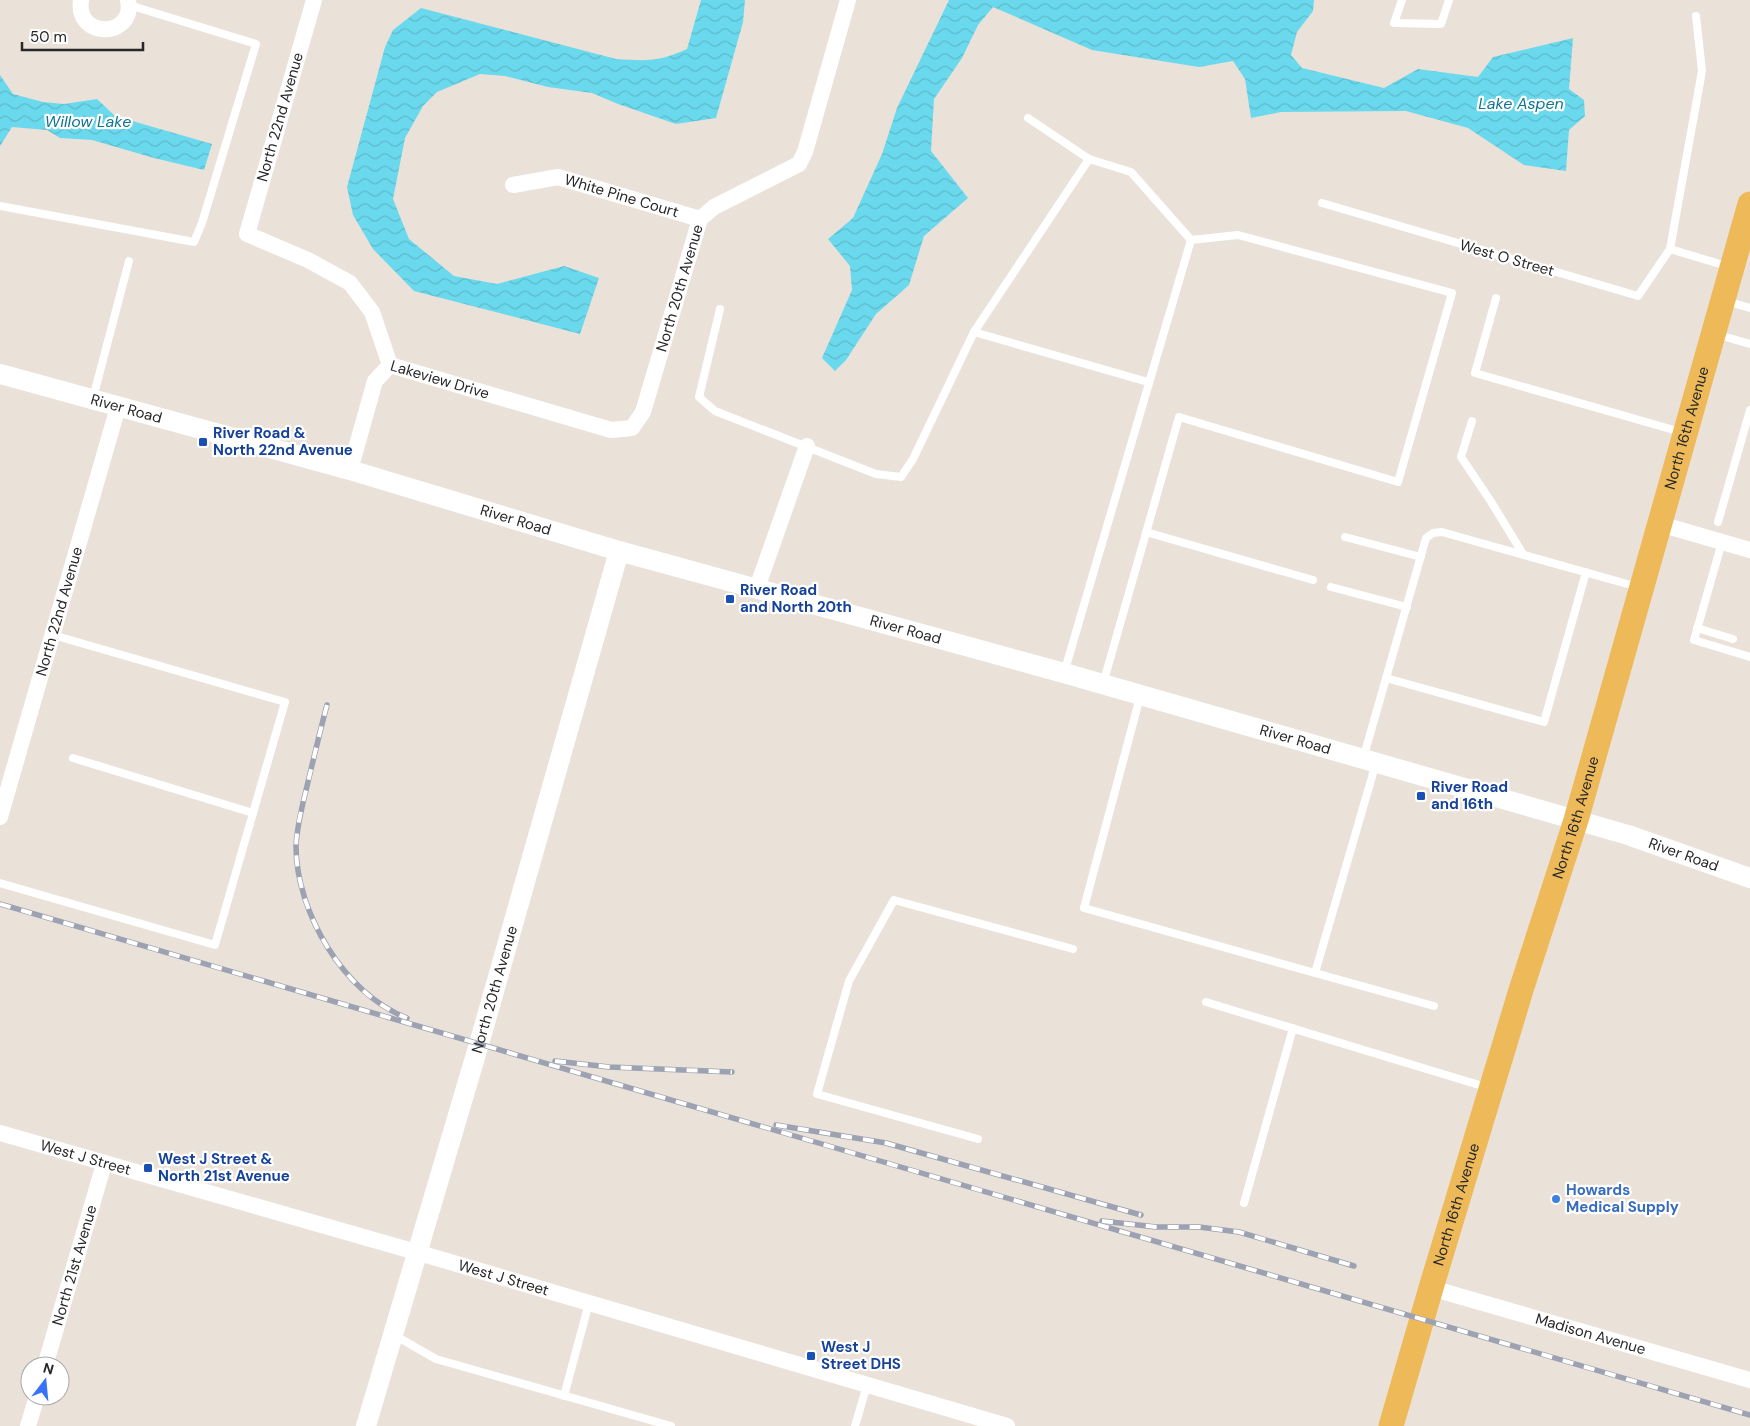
<svg xmlns="http://www.w3.org/2000/svg" width="1750" height="1426" font-family="'DM Sans',sans-serif">
	<style>
		.water { fill: url(#water-waves) }
		.lines { fill: none; stroke-linecap: round; stroke-linejoin: round }
		.service { stroke: #fff; stroke-width: 8 }
		.minor { stroke: #fff; stroke-width: 16 }
		.tertiary { stroke: #fff; stroke-width: 20 }
		.primary { stroke: #eeba59; stroke-width: 25 }
		.rail-casing { stroke: #9ca2b2; stroke-width: 5.5 }
		.rail { stroke: #fff; stroke-width: 4; stroke-dasharray: 11; stroke-linecap: butt }
		.transit-dot { fill: #1a4fb4; stroke: #fff; stroke-width: 2 }
		.shop-dot { fill: #3f7fe0; stroke: #fff; stroke-width: 2 }
		.labels { text-anchor: middle; stroke-width: 4.5; stroke-linejoin: round; paint-order: stroke }
		.street-label { font-size: 15px; fill: #272727; stroke: #fff }
		.transit-label { font-size: 15px; font-weight: bold; fill: #164399; stroke: #fff; text-anchor: start }
		.shop-label { font-size: 15px; font-weight: bold; fill: #366cbe; stroke: #fff; text-anchor: start }
		.water-label { font-size: 16px; font-style: italic; fill: #0e7694; stroke: #fff }
	</style>
	<defs>
		<pattern id="water-waves" width="16" height="10" patternUnits="userSpaceOnUse" patternTransform="scale(1.25)"><rect width="16" height="10" fill="#6bd9ed"/><path d="M0 5q4-4 8 0t8 0" fill="none" stroke="#5dbacb"/></pattern>
	</defs>
	<rect width="100%" height="100%" fill="#eae1d9"/>
	<!-- water -->
	<g class="water">
		<path d="M701,0h44l-2,22 -27,96 -40,6 -58,-20 -26,-11 -44,-6 -43,-11 -25,-2 -43,18 -14,14 -18,32 -12,61 16,40 45,37 43,8 67,-18 35,12 -19,56 -166,-43 -41,-42 -20,-34 -6,-28 38,-140 8,-17 28,-22 195,51c30,2 42,3 71,-10z"/>
		<polygon points="949,0 1314,0 1313,11 1297,32 1291,55 1302,68 1384,88 1418,69 1478,77 1493,57 1573,38 1569,89 1584,100 1585,116 1569,130 1566,171 1524,165 1468,128 1406,111 1281,112 1251,118 1245,79 1233,61 1199,67 1092,50 993,7 978,25 962,58 934,99 931,151 968,198 924,236 909,285 876,314 846,360 835,371 822,358 852,290 850,266 828,239 853,218 882,154 897,108"/>
		<polygon points="0,75 13,94 43,102 64,104 97,99 115,116 212,144 204,170 154,158 92,140 60,138 47,130 12,127 0,146"/>
	</g>
	<g class="lines">
		<!-- service -->
		<g class="service">
			<polyline points="1402,0 1394,23 1441,24 1449,0"/>
			<polyline points="1028,118 1089,159"/>
			<polyline points="1322,203 1638,296 1670,249 1702,71 1696,16"/>
			<polyline points="0,206 194,242 202,223 256,44 129,5"/>
			<polyline points="1670,249 1730,267"/>
			<polyline points="1496,298 1475,373 1681,432"/>
			<polyline points="1725,301 1750,308"/>
			<polyline points="720,309 699,397 715,411 876,474 901,477 913,459 974,332 1089,159 1131,172 1191,240 1064,673"/>
			<polyline points="974,332 1148,382"/>
			<polyline points="1715,334 1750,344"/>
			<polyline points="93,398 129,261"/>
			<polyline points="1472,421 1461,457 1490,500 1523,554"/>
			<polyline points="1718,522 1750,410"/>
			<polyline points="1146,532 1313,580"/>
			<polyline points="1345,537 1421,557"/>
			<polyline points="1722,542 1694,640 1750,657"/>
			<polyline points="1331,587 1407,607"/>
			<polyline points="1697,628 1733,639"/>
			<polyline points="1386,678 1544,722 1586,572"/>
			<polyline points="1103,684 1179,417 1398,482 1452,293 1238,235 1191,240"/>
			<polyline points="1140,697 1084,908 1315,973"/>
			<polyline points="73,758 253,813"/>
			<polyline points="1363,759 1426,538 1433,533 1442,532 1638,587"/>
			<polyline points="1376,763 1315,973 1434,1006"/>
			<polyline points="0,883 215,945 285,702 53,635"/>
			<polyline points="1206,1002 1489,1088"/>
			<polyline points="978,1139 817,1094 849,981 894,900 1073,949"/>
			<polyline points="1244,1203 1293,1028"/>
			<polyline points="394,1335 436,1359 671,1426"/>
			<polyline points="564,1396 589,1303"/>
			<polyline points="855,1426 867,1385"/>
		</g>
		<!-- minor -->
		<g class="minor">
			<path d="M81,0c-6,40 55,38 47,0"/>
			<path id="s1" d="M314,0l-67,234 61,26 42,23 22,29 18,53 221,65 21,-2 11,-16 57,-193 14,-12 85,-43 6,-12 43,-152"/>
			<path id="s2" d="M513,185l45,-8 142,42"/>
			<polyline points="350,470 375,381 390,365"/>
			<polyline points="1660,524 1750,550"/>
			<polyline points="757,588 807,446"/>
			<path id="s3" d="M0,817l118,-410"/>
			<path id="s4" d="M0,1133l416,119 591,174"/>
			<path id="s5" d="M1431,1288l319,92"/>
			<path id="s6" d="M45,1366l59,-202"/>
			<polyline points="28,1426 37,1396"/>
		</g>
		<!-- tertiary -->
		<g class="tertiary">
			<path id="s7" d="M0,374l350,96 269,81 445,122 564,162 122,43"/>
			<path id="s8" d="M366,1426l113,-382 140,-493"/>
		</g>
		<!-- primary -->
		<path class="primary" id="s9" d="M1391,1426l40,-138 90,-298 55,-170 174,-616"/>
		<!-- rail casing -->
		<g class="rail-casing">
			<g id="rail">
				<path d="M327,705c-7,26 -13,52 -19,77 -5,21 -11,42 -12,64 0,66 48,148 111,172"/>
				<polyline points="0,904 1750,1415"/>
				<polyline points="555,1061 609,1067 732,1072"/>
				<polyline points="776,1125 886,1143 1141,1215"/>
				<polyline points="1102,1221 1156,1227 1199,1227 1239,1232 1354,1266"/>
			</g>
		</g>
		<!-- rail -->
		<use href="#rail" class="rail"/>
	</g>
	<!-- markers -->
	<g class="transit-dot">
		<rect x="198" y="437" width="10" height="10" rx="2.5"/>
		<rect x="725" y="594" width="10" height="10" rx="2.5"/>
		<rect x="1416" y="791" width="10" height="10" rx="2.5"/>
		<rect x="143" y="1163" width="10" height="10" rx="2.5"/>
		<rect x="806" y="1351" width="10" height="10" rx="2.5"/>
	</g>
	<circle class="shop-dot" cx="1556" cy="1199" r="5"/>
	<g class="labels">
		<!-- street labels -->
		<g class="street-label">
			<text transform="translate(280 117) rotate(-74)" y="5">North 22nd Avenue</text>
			<text dy="5" stroke="none"><textPath href="#s2" startOffset="112">White Pine Court</textPath></text>
			<text transform="translate(1507 258) rotate(16)" y="5">West O Street</text>
			<text dy="5" stroke="none"><textPath href="#s1" startOffset="850">North 20th Avenue</textPath></text>
			<text dy="5" stroke="none"><textPath href="#s1" startOffset="502">Lakeview Drive</textPath></text>
			<text dy="5" stroke="none"><textPath href="#s7" startOffset="131">River Road</textPath></text>
			<text dy="5" stroke="none"><textPath href="#s9" startOffset="1041">North 16th Avenue</textPath></text>
			<text dy="5" stroke="none"><textPath href="#s7" startOffset="536">River Road</textPath></text>
			<text dy="5" stroke="none"><textPath href="#s3" startOffset="214">North 22nd Avenue</textPath></text>
			<text dy="5" stroke="none"><textPath href="#s7" startOffset="941">River Road</textPath></text>
			<text dy="5" stroke="none"><textPath href="#s7" startOffset="1346">River Road</textPath></text>
			<text dy="5" stroke="none"><textPath href="#s9" startOffset="636">North 16th Avenue</textPath></text>
			<text dy="5" stroke="none"><textPath href="#s7" startOffset="1751">River Road</textPath></text>
			<text dy="5" stroke="none"><textPath href="#s8" startOffset="455">North 20th Avenue</textPath></text>
			<text dy="5" stroke="none"><textPath href="#s4" startOffset="89">West J Street</textPath></text>
			<text dy="5" stroke="none"><textPath href="#s9" startOffset="231">North 16th Avenue</textPath></text>
			<text dy="5" stroke="none"><textPath href="#s6" startOffset="105">North 21st Avenue</textPath></text>
			<text dy="5" stroke="none"><textPath href="#s4" startOffset="524">West J Street</textPath></text>
			<text dy="5" stroke="none"><textPath href="#s5" startOffset="166">Madison Avenue</textPath></text>
		</g>
		<!-- transit labels -->
		<g class="transit-label">
			<text x="213" y="438">River Road &amp;<tspan x="213" dy="17">North 22nd Avenue</tspan></text>
			<text x="740" y="595">River Road<tspan x="740" dy="17">and North 20th</tspan></text>
			<text x="1431" y="792">River Road<tspan x="1431" dy="17">and 16th</tspan></text>
			<text x="158" y="1164">West J Street &amp;<tspan x="158" dy="17">North 21st Avenue</tspan></text>
			<text x="821" y="1352">West J<tspan x="821" dy="17">Street DHS</tspan></text>
		</g>
		<!-- shop labels -->
		<g class="shop-label">
			<text x="1566" y="1195">Howards<tspan x="1566" dy="17">Medical Supply</tspan></text>
		</g>
		<!-- water labels -->
		<g class="water-label">
			<text x="1521" y="109">Lake Aspen</text>
			<text x="88" y="127">Willow Lake</text>
		</g>
	</g>
	<!-- north arrow -->
	<g transform="translate(45 1381) rotate(16)"><circle r="24" fill="#ffffff" stroke="#a9a9a9"/>
	<path d="M0-4L9 19L0 12L-9 19Z" fill="#3872f7"/>
	<text y="-8" font-size="14" font-weight="bold" text-anchor="middle" fill="#272727">N</text>
	</g>
	<!-- scale -->
	<path d="M22 42v8h121v-8" fill="none" stroke="#272727" stroke-width="2.5"/>
	<text x="30" y="42" font-size="15" fill="#272727" stroke="#ffffff" stroke-width="4" paint-order="stroke">50 m</text>
</svg>
